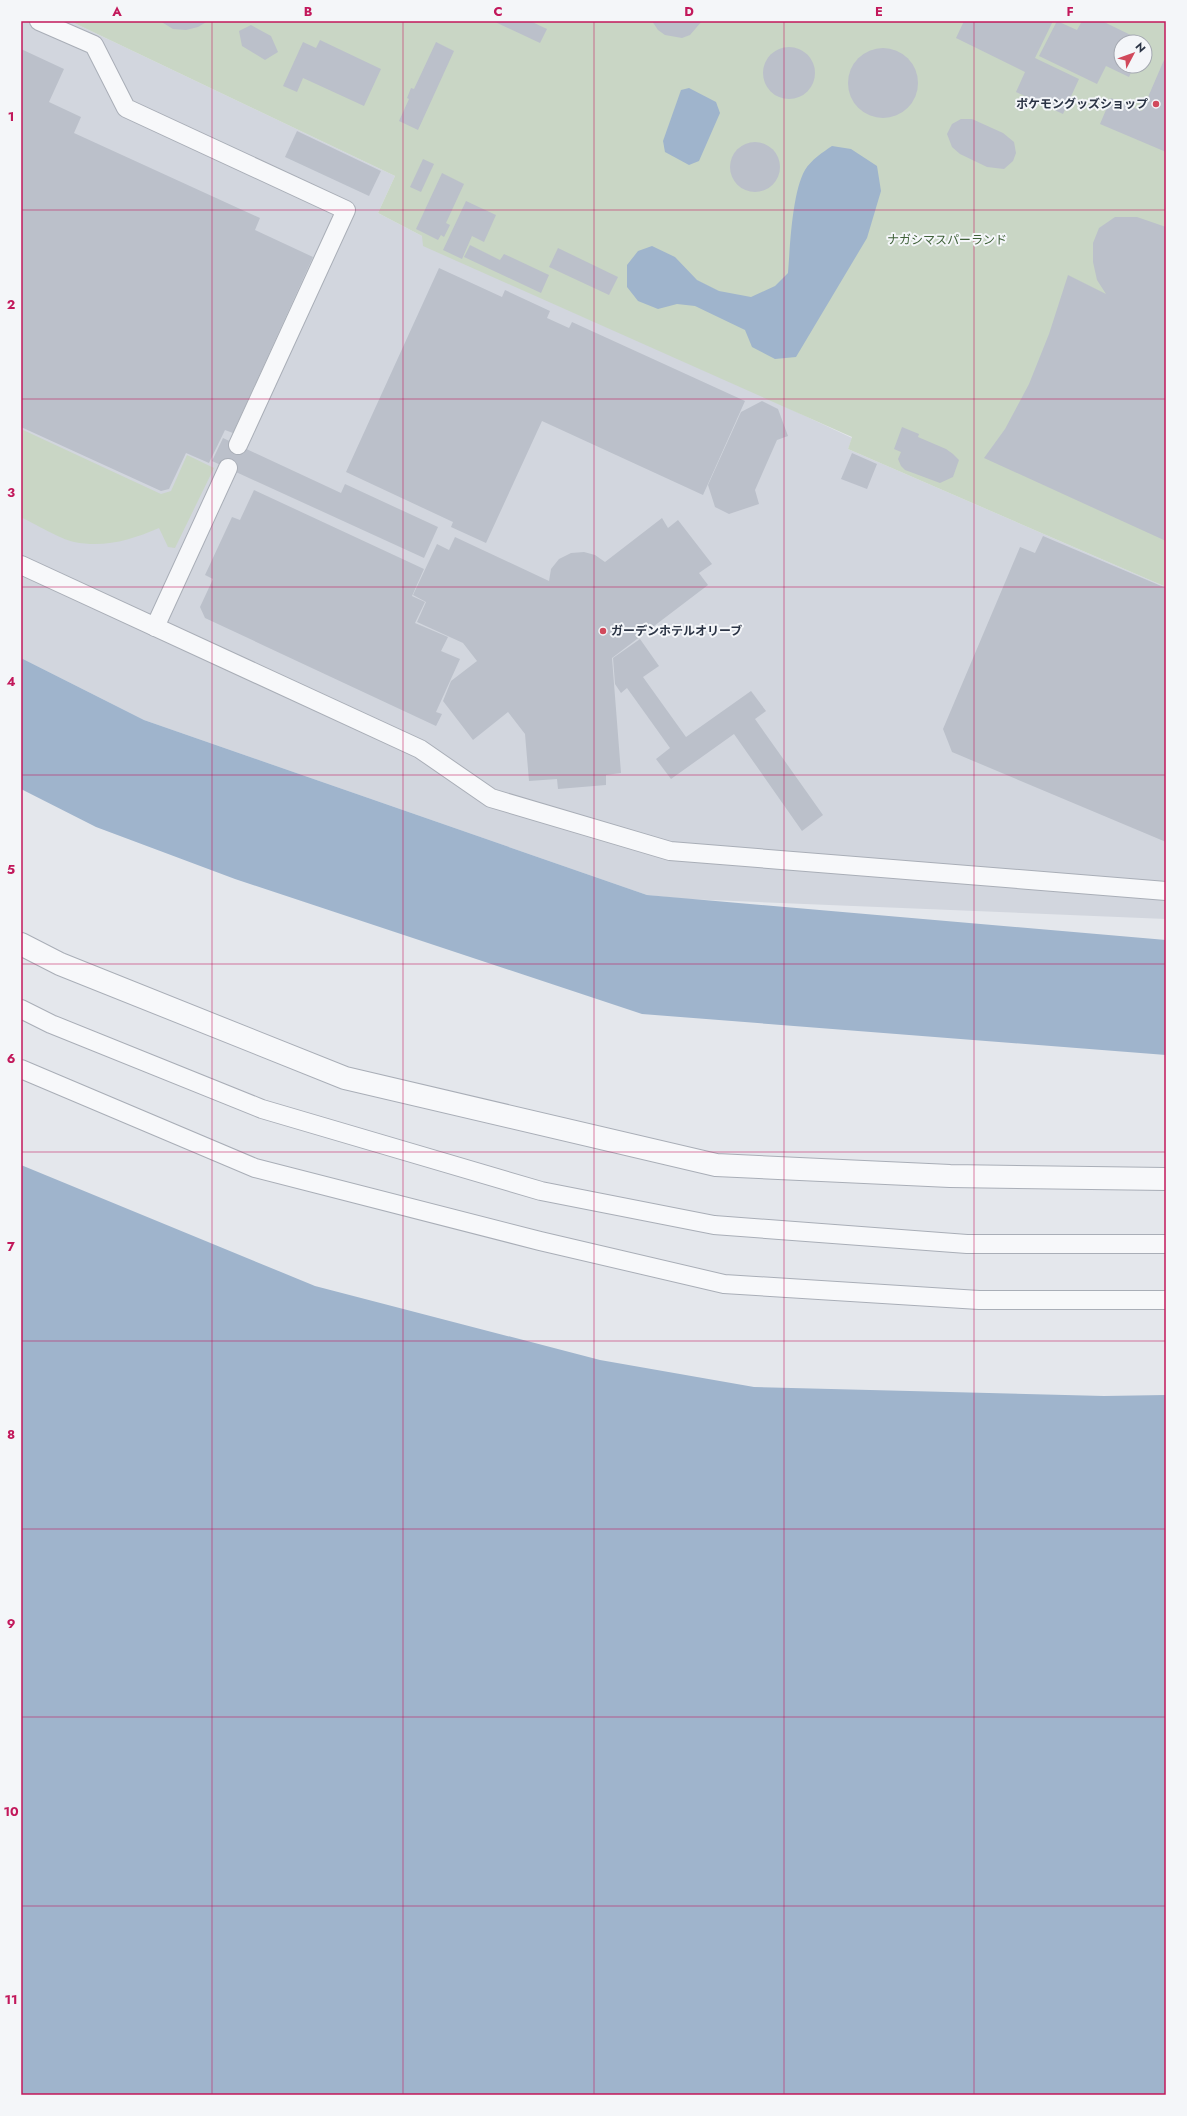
<svg xmlns="http://www.w3.org/2000/svg" width="1187" height="2116" font-family="Jost,'Noto Sans JP',sans-serif">
	<style>
		.built { fill: #d2d6de }
		.green { fill: #c9d6c5; fill-rule: evenodd }
		.water { fill: #9fb4cc }
		.building { fill: #bbc0ca }
		.lines { fill: none; stroke-linecap: round; stroke-linejoin: round }
		.service-casing { stroke: #a9aeb7; stroke-width: 20 }
		.tertiary-casing { stroke: #a9aeb7; stroke-width: 24 }
		.service { stroke: #f7f8fa; stroke-width: 18 }
		.tertiary { stroke: #f7f8fa; stroke-width: 22 }
		.grid { fill: none; stroke: #c2185b; stroke-width: 1; stroke-opacity: 0.55 }
		.poi-dot { fill: #d1495b; stroke: #f4f6f9; stroke-width: 1.5 }
		.labels { text-anchor: middle; stroke-width: 4; stroke-linejoin: round; paint-order: stroke }
		.poi-label { font-size: 12px; font-weight: bold; fill: #2b3445; stroke: #f4f6f9; text-anchor: end }
		.park-label { font-size: 12px; fill: #3f6138; stroke: #f4f6f9 }
		.neatline { fill: none; stroke: #c2185b; stroke-width: 1.5 }
		.grid-label { font-size: 13px; text-anchor: middle; font-weight: bold; fill: #c2185b }
	</style>
	<rect width="100%" height="100%" fill="#e4e7ec"/>
	<!-- built -->
	<polygon class="built" points="21,21 70,21 395,176 378,213 422,236 852,438 848,449 1166,587 1166,919 686,899 647,895 144,720 21,658"/>
	<!-- green -->
	<g class="green">
		<path d="M70,21h1096v566l-318,-138 4,-12 -429,-191 -1,-10 -44,-23 17,-37zM1121,42h24v24h-24z"/>
		<path d="M21,429l140,65 10,-3 16,-36 27,13 -39,80 -7,-1 -9,-19c-28,12 -54,20 -85,14 -14,-3 -39,-18 -53,-25z"/>
	</g>
	<!-- water -->
	<g class="water">
		<polygon points="689,88 716,102 720,113 699,161 689,165 665,152 663,141 681,90"/>
		<path d="M832,146l19,3 26,17 4,25 -14,47 -71,119 -21,2 -23,-12 -7,-17 -50,-24 -18,-2 -19,5 -20,-8 -11,-14v-22l11,-14 14,-5 23,11 22,23 22,11 32,6 24,-11 13,-13c2,-25 4,-81 17,-103 6,-10 18,-18 27,-24z"/>
		<polygon points="21,658 144,720 647,895 1166,940 1166,1055 642,1014 235,879 96,827 21,789"/>
		<polygon points="21,1165 315,1286 600,1360 754,1387 1104,1396 1166,1395 1166,2095 21,2095"/>
	</g>
	<!-- building -->
	<g class="building">
		<polygon points="160,21 208,21 198,27 186,30 173,29"/>
		<polygon points="493,21 530,21 547,29 540,43"/>
		<polygon points="652,21 702,21 690,35 682,38 665,35 658,30"/>
		<polygon points="964,21 1053,21 1035,58 1079,79 1063,114 1016,92 1025,72 956,38"/>
		<polygon points="1057,21 1077,30 1082,21 1102,21 1145,42 1121,42 1121,66 1134,66 1129,77 1106,66 1097,84 1039,56"/>
		<polygon points="251,25 271,36 278,52 265,60 242,46 239,31"/>
		<polygon points="320,40 381,69 364,106 303,78 297,92 283,86 303,42 316,48"/>
		<polygon points="436,42 454,51 418,130 399,121 409,99 407,98 411,88 414,89"/>
		<circle cx="789" cy="73" r="26"/>
		<circle cx="883" cy="83" r="35"/>
		<polygon points="21,49 64,69 49,102 81,117 74,133 260,218 255,230 313,257 233,433 225,430 209,463 186,453 169,489 161,491 21,427"/>
		<polygon points="1164,60 1166,61 1166,152 1100,124 1111,98 1142,111"/>
		<polygon points="961,119 972,119 1003,133 1014,142 1016,153 1013,161 1004,169 987,167 960,154 952,147 947,134 952,124"/>
		<polygon points="297,131 381,171 369,196 285,157"/>
		<circle cx="755" cy="167" r="25"/>
		<polygon points="423,159 434,164 421,192 410,187"/>
		<polygon points="442,173 464,184 446,223 450,225 444,237 441,235 438,240 416,229"/>
		<polygon points="466,201 496,215 484,242 472,236 462,259 443,250"/>
		<polygon points="1115,217 1137,217 1166,227 1166,541 984,458 1005,429 1029,384 1049,334 1068,275 1106,294 1097,280 1093,262 1093,243 1099,228"/>
		<polygon points="470,245 500,260 504,254 549,275 541,293 464,257"/>
		<polygon points="558,248 618,277 609,295 549,267"/>
		<polygon points="439,268 502,297 505,290 550,311 547,318 569,328 572,322 745,401 703,495 542,421 486,543 451,527 453,522 346,472"/>
		<polygon points="762,401 778,409 788,436 777,440 755,490 759,504 729,514 715,507 708,485 741,412"/>
		<polygon points="902,427 919,434 918,437 946,449 953,454 959,460 953,477 940,483 905,470 901,466 898,459 901,452 894,449"/>
		<polygon points="223,438 341,493 345,484 438,527 424,558 212,461"/>
		<polygon points="852,453 877,464 867,489 841,479"/>
		<polygon points="254,490 424,569 412,596 425,602 415,623 448,637 441,651 460,659 436,712 442,714 436,726 205,618 200,607 213,579 205,575 232,517 240,520"/>
		<polygon points="662,518 668,528 678,520 712,564 699,573 708,585 612,658 621,773 606,775 606,785 558,789 557,779 529,781 525,734 508,712 473,740 443,701 451,681 477,661 463,643 417,622 426,602 413,595 437,544 449,550 455,537 549,581 551,569 559,559 571,553 584,552 595,555 605,562"/>
		<polygon points="1043,536 1166,588 1166,842 952,752 943,729 1020,547 1035,553"/>
		<polygon points="640,639 659,666 643,677 686,737 751,691 766,711 755,719 823,815 802,831 734,734 671,779 656,759 670,748 627,688 621,693 615,684 613,658"/>
	</g>
	<g class="lines">
		<!-- service casing -->
		<g class="service-casing">
			<g id="service">
				<polyline points="39,21 94,45 126,108 346,210 238,445"/>
				<polyline points="21,565 420,749 491,798 670,851 1166,891"/>
				<polyline points="155,627 228,468"/>
				<polyline points="21,1009 51,1024 262,1109 541,1191 714,1225 967,1244 1166,1244"/>
				<polyline points="21,1069 255,1168 540,1241 724,1284 979,1300 1166,1300"/>
			</g>
		</g>
		<!-- tertiary casing -->
		<g class="tertiary-casing">
			<polyline id="tertiary" points="21,944 60,964 345,1078 716,1165 950,1176 1166,1179"/>
		</g>
		<!-- service -->
		<use href="#service" class="service"/>
		<!-- tertiary -->
		<use href="#tertiary" class="tertiary"/>
	</g>
	<!-- grid -->
	<path class="grid" d="M212,21v2074M403,21v2074M594,21v2074M784,21v2074M974,21v2074M21,210h1145M21,399h1145M21,587h1145M21,775h1145M21,964h1145M21,1152h1145M21,1341h1145M21,1529h1145M21,1717h1145M21,1906h1145"/>
	<!-- markers -->
	<g class="poi-dot">
		<circle cx="1156" cy="104" r="4"/>
		<circle cx="603" cy="631" r="4"/>
	</g>
	<g class="labels">
		<!-- poi labels -->
		<g class="poi-label">
			<text x="1148" y="108">ポケモングッズショップ</text>
			<text x="611" y="635" text-anchor="start">ガーデンホテルオリーブ</text>
		</g>
		<!-- park labels -->
		<g class="park-label">
			<text x="947" y="244">ナガシマスパーランド</text>
		</g>
	</g>
	<!-- border -->
	<rect width="1187" height="2116" fill="none" stroke="#f4f6f9" stroke-width="44"/>
	<!-- north arrow -->
	<g transform="translate(1133 54) rotate(49)"><circle r="19" fill="#f4f6f9" stroke="#a4a8b1"/>
	<path d="M0-3L7 15L0 10L-7 15Z" fill="#d1495b"/>
	<text y="-6" font-size="11" font-weight="bold" text-anchor="middle" fill="#2b3445">N</text>
	</g>
	<rect x="22" y="22" width="1143" height="2072" class="neatline"/>
	<g class="grid-label">
		<text x="117" y="16">A</text>
		<text x="308" y="16">B</text>
		<text x="498" y="16">C</text>
		<text x="689" y="16">D</text>
		<text x="879" y="16">E</text>
		<text x="1070" y="16">F</text>
		<text x="11" y="121">1</text>
		<text x="11" y="309">2</text>
		<text x="11" y="497">3</text>
		<text x="11" y="686">4</text>
		<text x="11" y="874">5</text>
		<text x="11" y="1063">6</text>
		<text x="11" y="1251">7</text>
		<text x="11" y="1439">8</text>
		<text x="11" y="1628">9</text>
		<text x="11" y="1816">10</text>
		<text x="11" y="2004">11</text>
	</g>
</svg>
